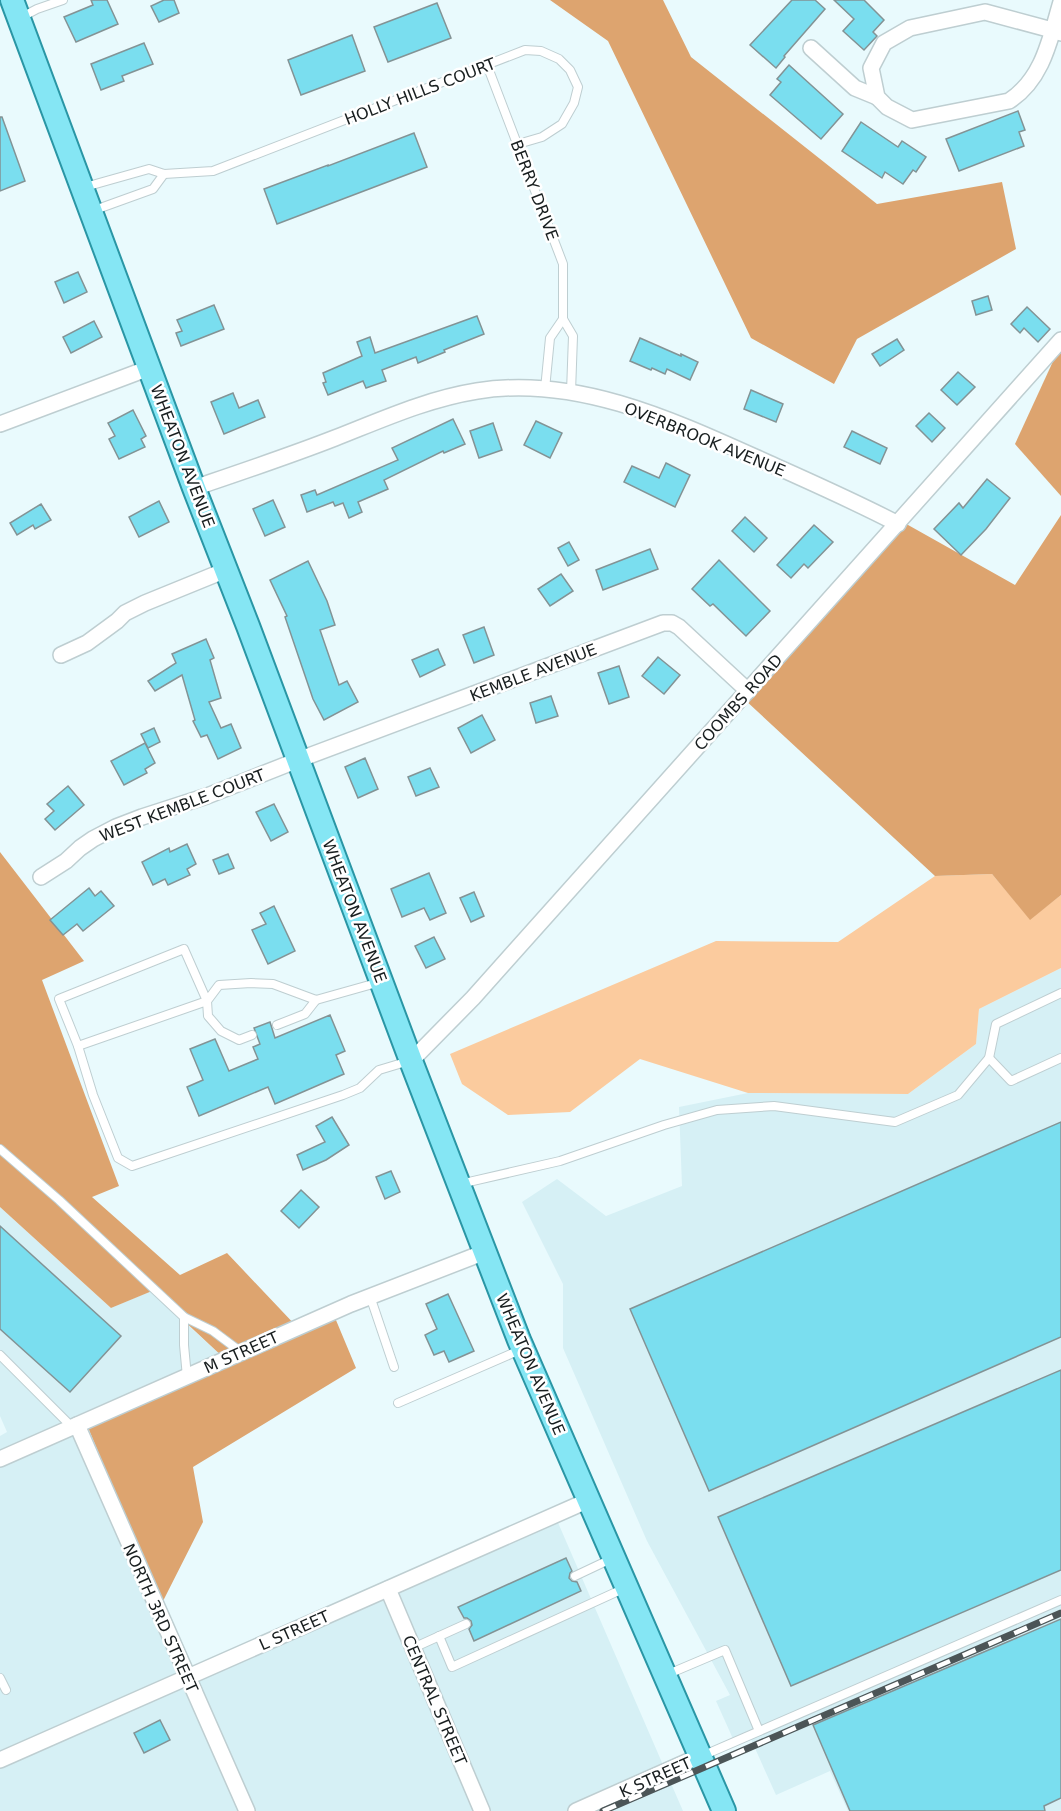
<svg xmlns="http://www.w3.org/2000/svg" width="1061" height="1811" font-family="'DejaVu Sans',sans-serif">
	<style>
		.built { fill: #d6f0f5 }
		.green { fill: #fbcb9e }
		.forest { fill: #dda46f }
		.building { fill: #7adeef; stroke: #839395; stroke-width: 1.5 }
		.lines { fill: none; stroke-linecap: round; stroke-linejoin: round }
		.service-casing { stroke: #beced1; stroke-width: 10 }
		.minor-casing { stroke: #beced1; stroke-width: 18 }
		.primary-casing { stroke: #2a96a5; stroke-width: 26 }
		.service { stroke: #fff; stroke-width: 8 }
		.minor { stroke: #fff; stroke-width: 15 }
		.primary { stroke: #85e6f4; stroke-width: 22 }
		.rail-casing { stroke: #4c5557; stroke-width: 7 }
		.rail { stroke: #fff; stroke-width: 4.5; stroke-dasharray: 14; stroke-linecap: butt }
		.labels { text-anchor: middle; stroke-width: 5; stroke-linejoin: round; paint-order: stroke }
		.street-label { font-size: 16px; fill: #181e1f; stroke: #fff }
	</style>
	<rect width="100%" height="100%" fill="#e9fafd"/>
	<!-- built -->
	<g class="built">
		<polygon points="1061,968 1061,1811 848,1811 830,1771 776,1795 749,1735 734,1741 716,1701 730,1695 647,1541 563,1348 563,1284 522,1202 557,1179 606,1216 682,1186 679,1107 748,1093 908,1094 976,1044 979,1009"/>
		<polygon points="0,1207 111,1308 151,1291 225,1359 85,1420 190,1674 556,1518 683,1811 0,1811 0,1436 7,1432 0,1416"/>
	</g>
	<!-- green -->
	<polygon class="green" points="992,874 1030,919 1061,895 1061,968 979,1009 976,1044 908,1094 748,1093 640,1059 570,1112 508,1115 462,1084 450,1054 716,941 838,942 935,876"/>
	<!-- forest -->
	<g class="forest">
		<polygon points="550,0 663,0 691,57 877,204 1002,182 1016,249 857,339 834,384 751,338 608,41"/>
		<polygon points="1061,344 1061,496 1015,444"/>
		<polygon points="1061,515 1061,895 1030,920 992,874 935,876 744,699 901,521 1015,585"/>
		<polygon points="0,852 84,961 42,980 119,1186 92,1197 180,1275 227,1253 298,1328 333,1313 356,1368 193,1467 203,1522 161,1605 85,1420 225,1359 152,1291 111,1308 0,1207"/>
	</g>
	<!-- building -->
	<g class="building">
		<polygon points="91,0 107,0 118,24 76,42 64,17 93,5"/>
		<polygon points="164,0 174,0 179,13 159,22 151,6"/>
		<polygon points="792,0 815,0 825,9 784,56 785,57 776,68 750,45"/>
		<polygon points="834,0 864,0 884,20 873,32 877,36 864,50 843,31 854,19"/>
		<polygon points="437,3 451,38 388,62 374,27"/>
		<polygon points="352,35 365,71 301,95 288,60"/>
		<polygon points="144,43 153,64 122,76 124,81 101,90 91,64"/>
		<polygon points="789,65 843,114 821,139 770,95 781,82 777,79"/>
		<polygon points="1018,111 1025,130 1019,132 1024,146 959,171 946,139"/>
		<polygon points="0,117 2,117 25,181 0,191"/>
		<polygon points="861,122 898,147 902,141 926,157 916,172 913,170 903,184 885,172 882,178 842,151"/>
		<polygon points="414,133 427,167 277,224 264,189 328,165 328,166"/>
		<polygon points="78,272 87,292 64,303 55,282"/>
		<polygon points="988,296 992,310 976,315 972,301"/>
		<polygon points="214,305 224,329 181,346 176,333 182,331 177,320"/>
		<polygon points="1027,307 1050,329 1038,342 1024,328 1020,333 1011,324"/>
		<polygon points="477,316 484,334 444,350 445,352 418,363 416,357 382,370 386,381 366,388 363,381 328,395 323,383 326,382 323,373 362,356 357,342 370,337 375,353"/>
		<polygon points="94,321 102,337 71,353 63,337"/>
		<polygon points="640,338 681,356 681,354 698,362 690,380 667,369 665,374 652,368 651,370 630,361"/>
		<polygon points="897,339 904,350 880,366 872,354"/>
		<polygon points="958,372 975,387 957,405 941,390"/>
		<polygon points="751,390 783,404 776,422 744,409"/>
		<polygon points="233,393 239,408 258,400 265,417 224,434 211,402"/>
		<polygon points="133,410 146,436 141,439 145,447 119,459 109,439 115,436 108,423"/>
		<polygon points="929,413 945,428 932,442 916,426"/>
		<polygon points="453,419 465,444 444,453 443,451 384,480 388,489 358,502 362,512 349,518 343,503 335,506 333,502 307,512 301,495 315,490 317,495 398,460 392,448"/>
		<polygon points="536,421 562,433 550,458 524,445"/>
		<polygon points="493,423 502,450 479,458 470,431"/>
		<polygon points="852,431 887,448 880,464 844,447"/>
		<polygon points="666,463 690,475 675,507 624,482 632,466 659,478"/>
		<polygon points="987,479 1010,498 986,529 961,555 934,529 959,503 963,508"/>
		<polygon points="273,500 285,527 265,536 253,509"/>
		<polygon points="159,501 169,522 139,537 129,517"/>
		<polygon points="41,504 51,520 35,529 33,525 17,535 10,523"/>
		<polygon points="745,517 767,538 754,552 732,531"/>
		<polygon points="814,525 833,542 808,568 804,564 791,578 777,565"/>
		<polygon points="569,542 579,560 568,566 558,548"/>
		<polygon points="650,549 658,569 603,590 596,570"/>
		<polygon points="719,560 770,611 746,636 713,604 710,606 692,589"/>
		<polygon points="308,561 327,601 335,625 320,630 339,685 347,681 358,702 324,720 313,699 285,617 287,616 270,580"/>
		<polygon points="561,574 573,591 550,606 538,589"/>
		<polygon points="484,627 494,655 474,663 463,635"/>
		<polygon points="206,639 214,658 210,660 221,698 209,702 221,728 231,724 241,748 218,759 207,735 201,737 193,721 195,720 182,675 155,691 148,681 176,663 172,654"/>
		<polygon points="438,649 445,665 420,677 412,660"/>
		<polygon points="658,657 680,675 664,694 642,676"/>
		<polygon points="619,666 629,697 609,704 598,673"/>
		<polygon points="551,696 558,716 536,723 530,703"/>
		<polygon points="482,715 495,740 471,753 458,728"/>
		<polygon points="154,728 160,742 148,748 141,734"/>
		<polygon points="145,743 155,763 145,769 147,773 124,785 111,761"/>
		<polygon points="365,758 378,789 358,798 345,767"/>
		<polygon points="430,768 439,787 416,796 408,777"/>
		<polygon points="68,786 84,805 55,830 45,819 54,811 47,804"/>
		<polygon points="274,804 288,832 271,841 256,812"/>
		<polygon points="187,844 196,864 187,869 190,875 168,885 165,879 153,885 142,862 169,848 170,852"/>
		<polygon points="228,854 234,868 219,874 213,860"/>
		<polygon points="429,873 446,913 430,920 424,908 402,917 391,889"/>
		<polygon points="89,888 95,896 101,891 114,906 83,931 77,924 63,935 50,920"/>
		<polygon points="474,892 484,916 471,922 460,898"/>
		<polygon points="274,906 295,951 268,964 252,930 266,924 260,913"/>
		<polygon points="434,937 445,959 426,968 415,946"/>
		<polygon points="330,1015 345,1051 336,1055 344,1074 275,1104 268,1087 199,1116 187,1087 203,1080 190,1049 215,1039 229,1071 258,1059 253,1047 260,1044 254,1028 270,1022 275,1038"/>
		<polygon points="332,1117 349,1145 326,1160 303,1170 297,1155 325,1142 316,1126"/>
		<polygon points="1061,1122 1061,1337 709,1491 630,1309"/>
		<polygon points="391,1171 400,1192 385,1199 376,1177"/>
		<polygon points="301,1190 319,1207 299,1228 281,1211"/>
		<polygon points="0,1226 121,1336 70,1392 0,1329"/>
		<polygon points="448,1294 474,1351 449,1362 444,1351 434,1355 425,1335 437,1329 426,1304"/>
		<polygon points="1061,1370 1061,1570 791,1686 718,1517"/>
		<polygon points="566,1558 572,1571 570,1573 569,1578 572,1581 577,1582 581,1591 474,1641 469,1629 472,1625 471,1621 467,1618 464,1618 458,1607"/>
		<polygon points="1061,1619 1061,1798 1044,1806 1045,1811 850,1811 813,1725"/>
		<polygon points="160,1720 170,1740 144,1753 134,1733"/>
	</g>
	<g class="lines">
		<!-- service casing -->
		<g class="service-casing">
			<g id="service">
				<polyline points="20,18 37,9 63,0"/>
				<polyline points="487,65 563,264 563,319 573,336 571,392"/>
				<polyline points="85,187 149,169 164,174 213,171 525,50 541,51 559,59 570,70 578,87 574,103 562,124 542,137 518,144"/>
				<polyline points="92,211 153,189 164,174"/>
				<polyline points="545,389 550,338 563,319"/>
				<polyline points="277,1025 305,1014 316,1000"/>
				<polyline points="252,1035 239,1040 221,1031 208,1016 207,1001 184,949 59,999 78,1046 207,1001 219,985 251,983 273,984 316,1000 380,982"/>
				<polyline points="78,1046 93,1095 118,1158 132,1166 343,1095 360,1088 379,1070 409,1061"/>
				<polyline points="989,1058 1011,1081 1061,1058"/>
				<polyline points="0,1149 59,1200 184,1317"/>
				<polyline points="460,1184 560,1161 664,1125 717,1110 774,1106 895,1122 958,1095 989,1058 996,1024 1061,993"/>
				<polyline points="370,1296 394,1367"/>
				<polyline points="0,1355 72,1427"/>
				<polyline points="187,1377 184,1345 184,1317 213,1331 241,1352"/>
				<polyline points="398,1403 520,1350"/>
				<polyline points="575,1576 611,1559"/>
				<polyline points="439,1636 452,1667 625,1588"/>
				<polyline points="413,1648 466,1624"/>
				<polyline points="666,1675 725,1650 759,1731"/>
				<polyline points="0,1678 6,1690"/>
				<polyline points="702,1756 1061,1600"/>
			</g>
		</g>
		<!-- minor casing -->
		<g class="minor-casing">
			<g id="minor">
				<path d="M1061,2c-11,37 -18,77 -52,99l-97,19 -25,-13 -10,-10 -6,-29 13,-25 26,-15 75,-16 67,18 9,3"/>
				<polyline points="811,48 855,88 877,97"/>
				<polyline points="0,424 149,368"/>
				<path d="M194,488c47,-16 95,-32 141,-50 46,-18 92,-39 142,-47 104,-17 206,34 298,75 42,19 83,37 123,58"/>
				<polyline points="61,655 87,643 117,621 125,613 145,603 226,570"/>
				<polyline points="41,877 66,861 80,848 93,839 116,827 142,817 207,796 298,760 663,623 672,623 679,627 748,691"/>
				<polyline points="411,1061 473,998 1061,340"/>
				<polyline points="77,1425 247,1811"/>
				<polyline points="0,1459 351,1304 485,1252"/>
				<polyline points="388,1589 482,1811"/>
				<polyline points="0,1760 589,1500"/>
				<polyline points="576,1811 700,1756"/>
			</g>
		</g>
		<!-- primary casing -->
		<g class="primary-casing">
			<polyline id="primary" points="12,0 194,488 248,626 411,1061 519,1340 724,1811"/>
		</g>
		<!-- service -->
		<use href="#service" class="service"/>
		<!-- minor -->
		<use href="#minor" class="minor"/>
		<!-- primary -->
		<use href="#primary" class="primary"/>
		<!-- rail casing -->
		<g class="rail-casing">
			<polyline id="rail" points="603,1811 1061,1613"/>
		</g>
		<!-- rail -->
		<use href="#rail" class="rail"/>
	</g>
	<g class="labels">
		<!-- street labels -->
		<g class="street-label">
			<text transform="translate(420 91) rotate(-21)" y="6">HOLLY HILLS COURT</text>
			<text transform="translate(535 190) rotate(69)" y="6">BERRY DRIVE</text>
			<text transform="translate(705 439) rotate(22)" y="6">OVERBROOK AVENUE</text>
			<text transform="translate(183 456) rotate(69)" y="6">WHEATON AVENUE</text>
			<text transform="translate(533 672) rotate(-21)" y="6">KEMBLE AVENUE</text>
			<text transform="translate(738 702) rotate(-48)" y="6">COOMBS ROAD</text>
			<text transform="translate(182 805) rotate(-21)" y="6">WEST KEMBLE COURT</text>
			<text transform="translate(355 911) rotate(69)" y="6">WHEATON AVENUE</text>
			<text transform="translate(241 1352) rotate(-24)" y="6">M STREET</text>
			<text transform="translate(531 1364) rotate(67)" y="6">WHEATON AVENUE</text>
			<text transform="translate(161 1618) rotate(66)" y="6">NORTH 3RD STREET</text>
			<text transform="translate(294 1630) rotate(-24)" y="6">L STREET</text>
			<text transform="translate(435 1700) rotate(67)" y="6">CENTRAL STREET</text>
			<text transform="translate(655 1777) rotate(-24)" y="6">K STREET</text>
		</g>
	</g>
</svg>
